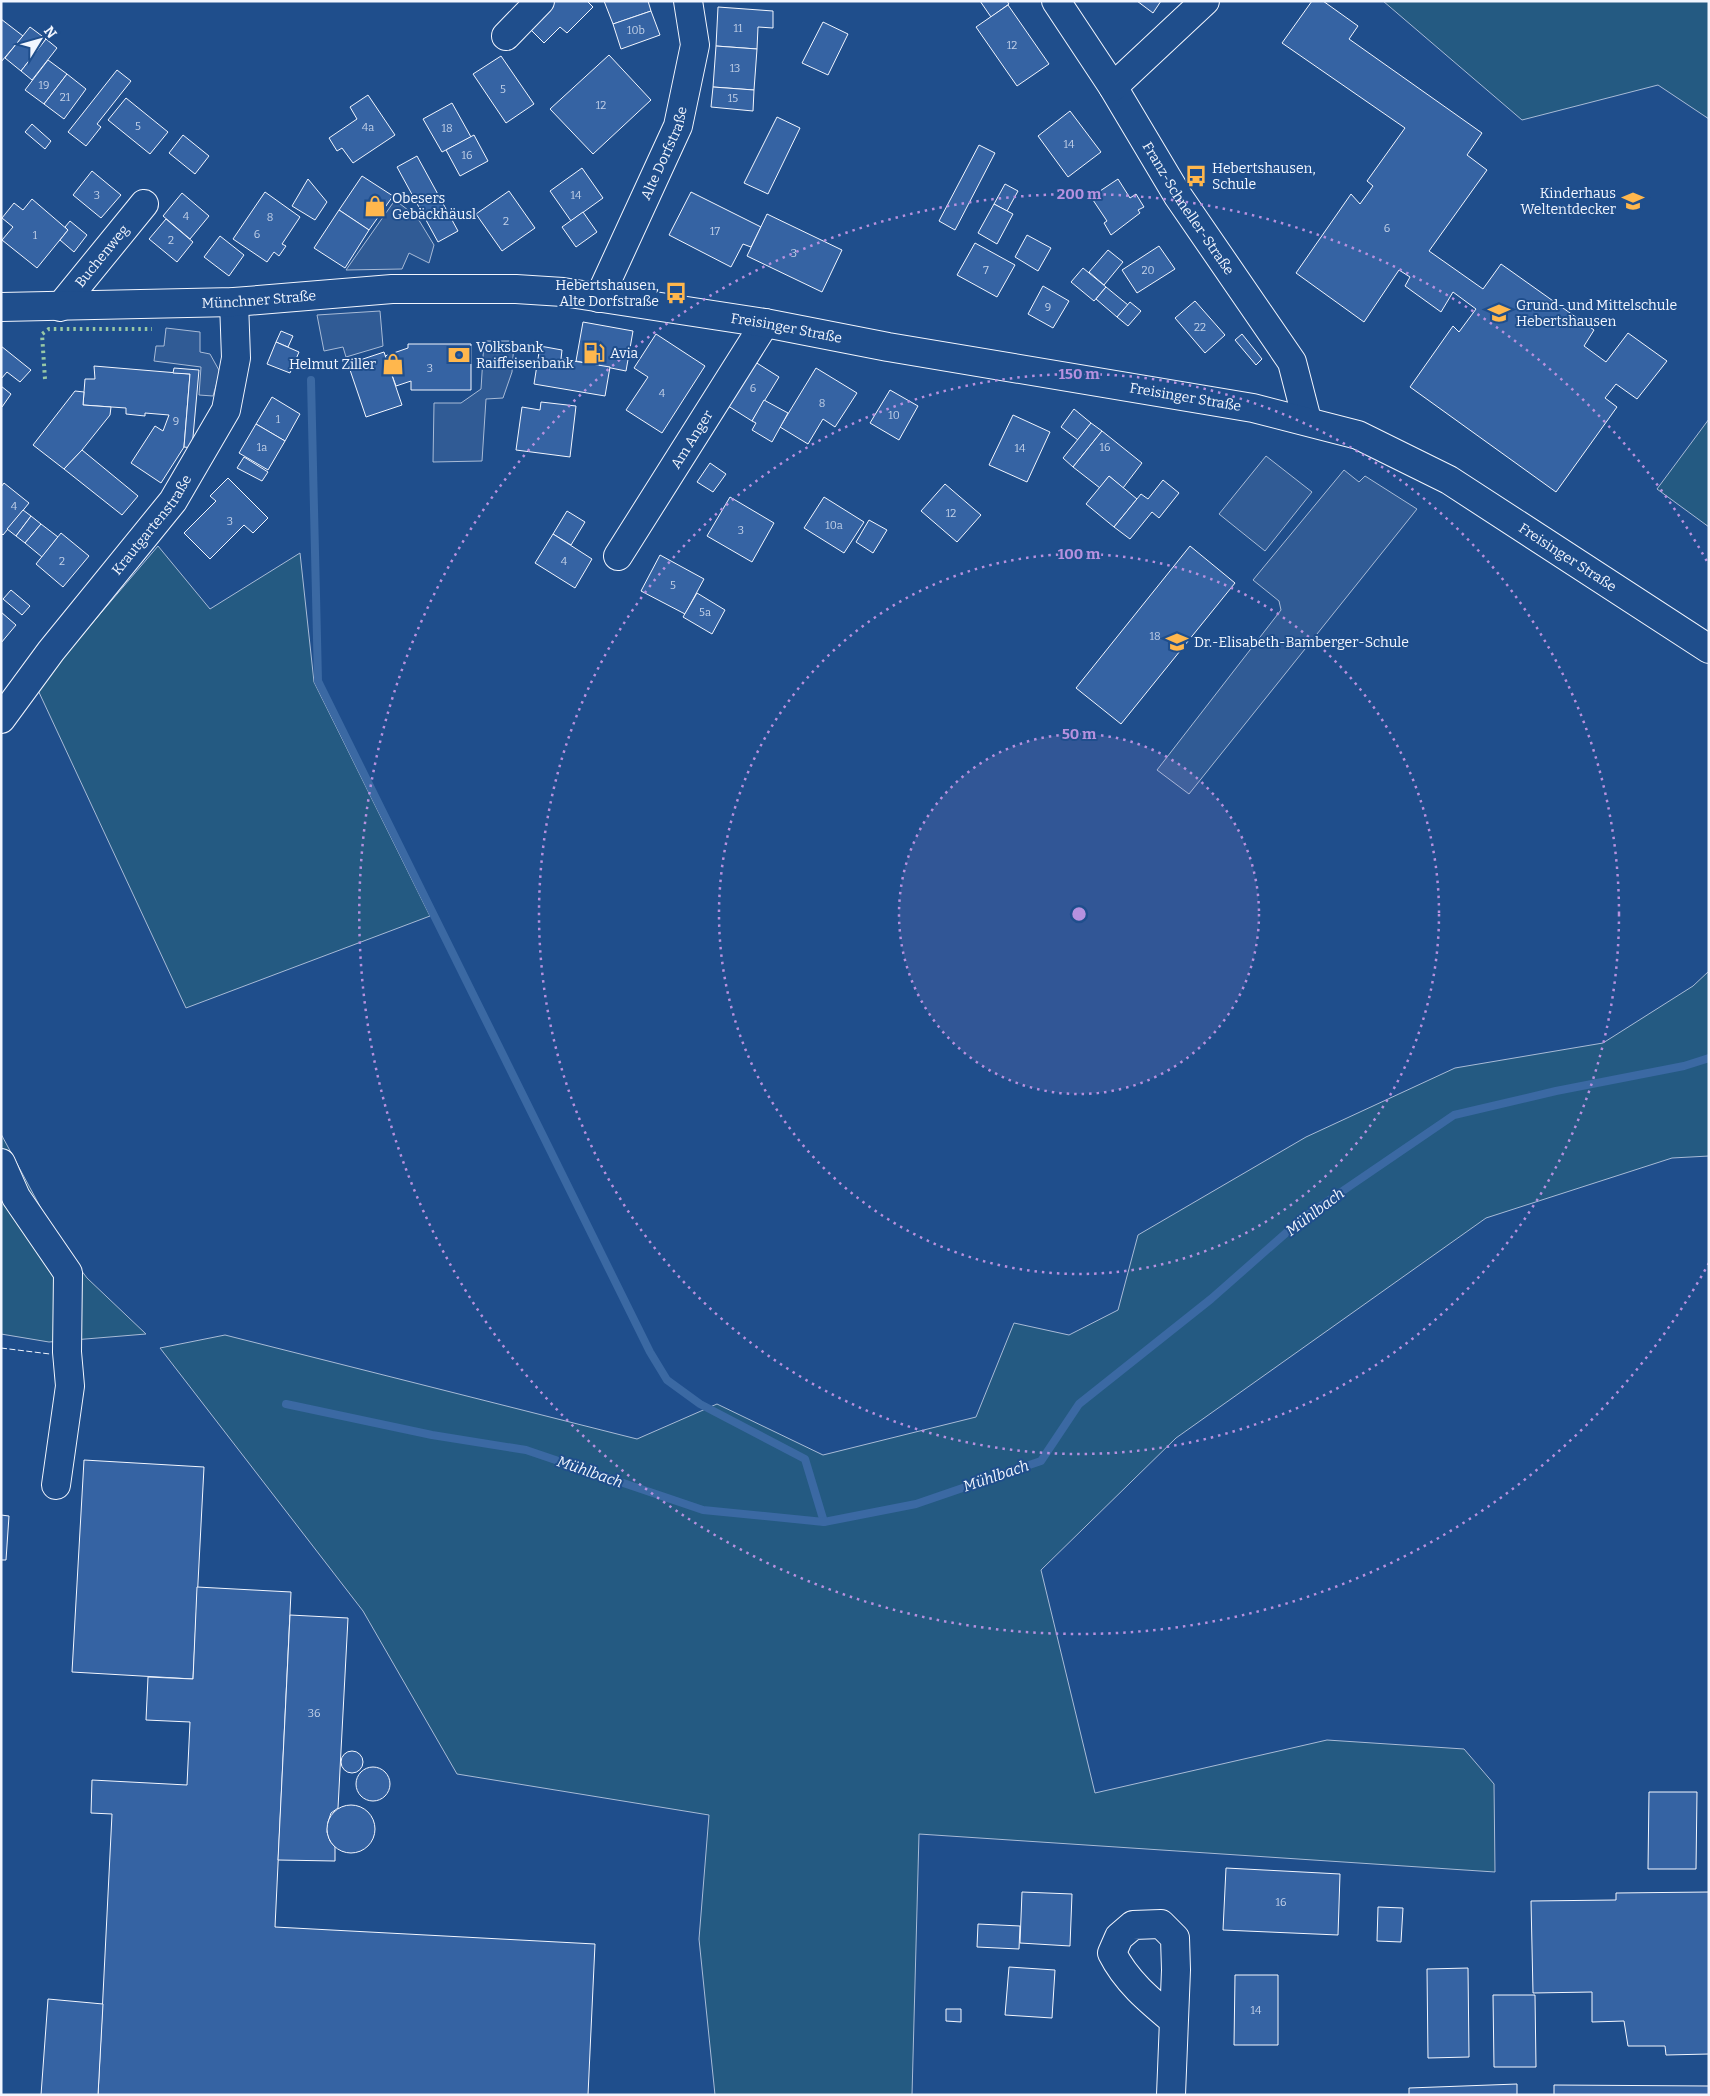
<svg xmlns="http://www.w3.org/2000/svg" width="1710" height="2096" font-family="Bitter,serif">
	<style>
		.green { fill: #245a82; stroke: #a8bbd7 }
		.parking { fill: #305b95; stroke: #a8bbd7 }
		.lines { fill: none; stroke-linecap: round; stroke-linejoin: round }
		.stream { stroke: #3b69a3; stroke-width: 8 }
		.building { fill: #3563a3; stroke: #f2f6ff }
		.minor-casing { stroke: #f2f6ff; stroke-width: 30 }
		.major-casing { stroke: #f2f6ff; stroke-width: 30 }
		.minor { stroke: #1f4e8c; stroke-width: 28 }
		.major { stroke: #1f4e8c; stroke-width: 28 }
		.hedge { stroke: #97c8a6; stroke-width: 4; stroke-dasharray: 2.5 4; stroke-linecap: butt }
		.fence { stroke: #f2f6ff; stroke-width: 1; stroke-dasharray: 6 2.5; stroke-linecap: butt }
		.ring { fill: none; stroke: #b691df; stroke-width: 2.5; stroke-dasharray: 2.5 5 }
		.labels { text-anchor: middle; stroke-width: 4; stroke-linejoin: round; paint-order: stroke }
		.number-label { font-size: 11px; fill: #c3d1e8 }
		.street-label { font-size: 14px; fill: #f2f6ff; stroke: #1f4e8c }
		.poi-label { font-size: 14px; fill: #f2f6ff; stroke: #1f4e8c; text-anchor: start }
		.water-label { font-size: 15px; font-style: italic; fill: #f2f6ff; stroke: #1f4e8c }
		.centre { fill: #b691df; stroke: #1f4e8c; stroke-width: 2.5 }
		.ring-label { font-size: 15px; text-anchor: middle; font-weight: bold; fill: #b691df; stroke: #1f4e8c; stroke-width: 4; stroke-linejoin: round; paint-order: stroke }
	</style>
	<rect width="100%" height="100%" fill="#1f4e8c"/>
	<!-- green -->
	<g class="green">
		<polygon points="1383,1 1709,1 1709,119 1658,85 1522,120"/>
		<polygon points="1709,419 1709,527 1657,489"/>
		<polygon points="158,546 210,609 300,553 314,682 430,916 186,1008 37,688"/>
		<polygon points="1709,971 1709,1156 1672,1158 1486,1218 1176,1438 1041,1570 1095,1793 1327,1740 1464,1749 1494,1784 1495,1872 919,1834 912,2095 715,2095 699,1939 709,1815 457,1774 363,1611 160,1348 225,1335 637,1439 717,1404 823,1455 976,1417 1014,1323 1069,1335 1118,1310 1138,1235 1306,1137 1455,1068 1603,1043 1693,986"/>
		<polygon points="1,1134 57,1238 87,1278 146,1334 49,1342 1,1334"/>
	</g>
	<!-- parking -->
	<g class="parking">
		<polygon points="395,200 417,217 434,245 429,263 409,253 402,269 346,270"/>
		<polygon points="380,311 383,346 346,357 343,347 324,351 317,315"/>
		<polygon points="166,328 200,332 200,352 210,354 220,372 213,396 199,395 201,367 154,361 156,346 164,346"/>
		<polygon points="484,341 514,341 512,372 503,398 486,399 482,461 433,462 434,403 461,403 481,389"/>
		<polygon points="1266,456 1312,492 1265,551 1219,514"/>
		<polygon points="1344,470 1359,482 1365,476 1417,509 1189,794 1157,770 1281,610 1279,601 1253,580"/>
	</g>
	<g class="lines">
		<!-- stream -->
		<g class="stream">
			<polyline points="311,380 318,681 650,1352 667,1380 700,1404 805,1459 824,1522"/>
			<polyline points="286,1404 432,1435 526,1450 703,1510 824,1522 916,1504 1041,1461 1079,1404 1211,1299 1303,1218 1454,1115 1556,1091 1684,1066 1709,1058"/>
		</g>
	</g>
	<!-- building -->
	<g class="building">
		<polygon points="551,1 587,1 593,7 567,33 560,27 544,43 529,28"/>
		<polygon points="604,1 648,1 651,11 613,24"/>
		<polygon points="980,1 1007,1 1009,4 991,17"/>
		<polygon points="1137,1 1161,1 1153,13"/>
		<polygon points="1312,1 1323,1 1358,26 1349,39 1482,133 1467,155 1487,170 1429,251 1483,289 1501,264 1594,330 1584,346 1606,362 1628,333 1667,361 1637,399 1616,384 1605,398 1617,407 1556,492 1410,387 1453,326 1459,332 1476,309 1453,292 1441,312 1405,286 1410,277 1399,270 1364,322 1296,273 1351,194 1360,204 1373,186 1367,181 1405,128 1282,43"/>
		<polygon points="1008,5 1049,64 1017,86 976,27"/>
		<polygon points="718,7 773,11 773,28 758,27 757,49 716,46"/>
		<polygon points="651,11 660,35 621,49 613,24"/>
		<polygon points="1,19 23,36 1,62"/>
		<polygon points="823,22 848,34 828,75 802,63"/>
		<polygon points="30,27 46,39 21,71 5,58"/>
		<polygon points="46,39 57,48 32,80 21,71"/>
		<polygon points="716,46 757,49 754,90 713,87"/>
		<polygon points="609,55 651,100 593,154 550,109"/>
		<polygon points="501,56 534,104 506,123 473,74"/>
		<polygon points="48,60 67,74 44,104 25,90"/>
		<polygon points="117,70 131,81 97,124 101,127 86,146 68,132"/>
		<polygon points="67,74 86,89 64,119 44,104"/>
		<polygon points="713,87 754,90 753,111 711,107"/>
		<polygon points="368,95 395,135 353,163 342,148 337,151 329,138 357,119 350,107"/>
		<polygon points="126,98 168,132 150,154 108,120"/>
		<polygon points="452,103 471,137 442,152 423,119"/>
		<polygon points="1070,111 1101,152 1068,177 1038,136"/>
		<polygon points="777,117 800,128 768,194 744,183"/>
		<polygon points="32,124 51,141 45,149 25,132"/>
		<polygon points="183,135 209,156 195,174 169,153"/>
		<polygon points="474,135 488,161 460,176 446,150"/>
		<polygon points="979,145 995,153 955,230 939,221"/>
		<polygon points="417,156 458,231 438,242 397,167"/>
		<polygon points="582,168 603,198 571,221 550,191"/>
		<polygon points="92,171 121,195 101,218 73,195"/>
		<polygon points="362,176 393,196 369,230 339,210"/>
		<polygon points="308,179 327,202 315,220 292,206"/>
		<polygon points="1118,179 1130,198 1136,194 1144,207 1138,210 1140,213 1111,235 1104,223 1107,221 1091,197"/>
		<polygon points="1005,184 1018,191 1007,211 994,204"/>
		<polygon points="509,191 535,228 502,251 476,214"/>
		<polygon points="265,192 300,217 282,244 286,246 279,256 274,252 267,262 233,239"/>
		<polygon points="691,192 761,227 751,247 743,244 731,267 669,235"/>
		<polygon points="182,193 209,216 190,239 163,216"/>
		<polygon points="32,199 68,230 37,268 2,240 13,227 2,218 14,203 23,210"/>
		<polygon points="994,204 1013,214 997,244 978,233"/>
		<polygon points="339,210 369,230 345,268 314,248"/>
		<polygon points="583,212 597,232 576,247 562,227"/>
		<polygon points="767,214 842,250 822,292 747,256"/>
		<polygon points="166,219 193,242 177,262 149,239"/>
		<polygon points="70,221 87,235 74,252 60,240 68,230 65,227"/>
		<polygon points="1027,235 1051,248 1038,271 1015,257"/>
		<polygon points="220,236 244,255 229,276 204,257"/>
		<polygon points="975,243 1015,265 997,297 957,275"/>
		<polygon points="1159,246 1175,269 1137,293 1122,270"/>
		<polygon points="1108,250 1123,262 1104,285 1089,272"/>
		<polygon points="1083,268 1106,287 1094,301 1071,282"/>
		<polygon points="1043,286 1069,301 1053,328 1028,314"/>
		<polygon points="1106,287 1128,305 1117,317 1096,299"/>
		<polygon points="1195,301 1225,335 1205,353 1175,318"/>
		<polygon points="1130,302 1141,311 1128,326 1117,317"/>
		<polygon points="583,322 633,331 626,371 576,361"/>
		<polygon points="281,331 293,336 288,347 276,342"/>
		<polygon points="656,334 705,366 662,433 626,410 648,377 634,368"/>
		<polygon points="1242,334 1262,359 1256,365 1235,340"/>
		<polygon points="276,342 299,352 290,373 267,364"/>
		<polygon points="408,344 471,344 471,390 411,390 411,381 396,386 385,356 408,348"/>
		<polygon points="1,346 31,370 20,382 7,372 1,379"/>
		<polygon points="540,346 562,350 561,359 610,367 605,396 534,384"/>
		<polygon points="384,352 402,405 366,417 348,364"/>
		<polygon points="752,360 779,377 752,421 725,404"/>
		<polygon points="94,366 190,374 184,447 161,483 131,463 155,426 163,431 169,415 145,413 145,416 126,414 126,408 83,405 85,379 95,379"/>
		<polygon points="174,368 199,370 192,448 184,447 190,374 173,373"/>
		<polygon points="816,368 857,393 835,427 823,419 808,444 780,427"/>
		<polygon points="1,386 11,394 2,407 1,406"/>
		<polygon points="890,390 918,406 899,440 870,423"/>
		<polygon points="75,391 84,392 83,405 111,407 110,415 82,450 64,469 33,445"/>
		<polygon points="272,397 300,414 285,441 256,424"/>
		<polygon points="764,400 788,413 772,442 752,430 756,423 752,421"/>
		<polygon points="541,402 576,406 570,457 516,450 522,407 540,410"/>
		<polygon points="1074,409 1091,423 1078,440 1061,427"/>
		<polygon points="1013,415 1050,432 1027,482 989,465"/>
		<polygon points="1091,423 1102,431 1073,467 1063,458"/>
		<polygon points="256,424 285,441 268,470 239,453"/>
		<polygon points="1102,431 1142,463 1123,488 1109,476 1100,488 1073,467"/>
		<polygon points="82,450 138,496 122,515 64,469"/>
		<polygon points="244,457 268,472 262,481 237,468"/>
		<polygon points="710,463 726,474 713,492 697,482"/>
		<polygon points="1109,476 1137,499 1114,527 1086,504"/>
		<polygon points="228,478 268,518 253,533 244,525 210,559 184,533 216,501 210,496"/>
		<polygon points="1163,480 1179,493 1159,518 1152,512 1130,539 1114,527 1141,494 1148,499"/>
		<polygon points="4,483 29,503 3,535 1,533 1,487"/>
		<polygon points="945,484 981,515 957,542 921,511"/>
		<polygon points="730,497 774,523 752,562 707,536"/>
		<polygon points="824,497 864,522 844,553 804,528"/>
		<polygon points="23,510 31,516 16,536 7,529"/>
		<polygon points="567,511 585,522 571,545 553,534"/>
		<polygon points="31,516 41,524 25,543 16,536"/>
		<polygon points="869,520 887,530 873,553 856,542"/>
		<polygon points="41,524 58,537 42,557 25,543"/>
		<polygon points="61,533 89,556 63,587 36,564"/>
		<polygon points="553,534 592,559 575,588 535,563"/>
		<polygon points="1190,546 1235,583 1121,724 1076,688"/>
		<polygon points="660,555 704,579 685,614 641,591"/>
		<polygon points="11,590 30,606 22,615 3,599"/>
		<polygon points="697,593 725,610 712,634 683,617"/>
		<polygon points="1,612 16,625 1,643"/>
		<polygon points="84,1460 204,1467 193,1679 72,1672"/>
		<polygon points="1,1515 9,1516 6,1560 1,1560"/>
		<polygon points="197,1587 291,1592 275,1927 595,1944 588,2095 98,2095 112,1814 91,1813 92,1780 187,1785 190,1722 146,1720 148,1677 193,1679"/>
		<polygon points="290,1615 348,1618 338,1808 331,1813 328,1822 327,1832 330,1841 335,1847 335,1861 278,1860"/>
		<circle cx="352" cy="1762" r="11"/>
		<circle cx="373" cy="1784" r="17"/>
		<polygon points="1649,1792 1697,1792 1696,1869 1648,1869"/>
		<circle cx="351" cy="1829" r="24"/>
		<polygon points="1226,1868 1340,1874 1338,1935 1223,1930"/>
		<polygon points="1022,1892 1072,1894 1070,1946 1020,1943"/>
		<polygon points="1709,1892 1709,2054 1666,2055 1665,2046 1628,2046 1624,2021 1592,2022 1592,1992 1533,1993 1531,1901 1616,1900 1616,1893"/>
		<polygon points="1378,1907 1403,1908 1401,1942 1377,1941"/>
		<polygon points="978,1924 1020,1926 1019,1949 977,1947"/>
		<polygon points="1009,1967 1055,1970 1052,2018 1005,2015"/>
		<polygon points="1468,1968 1469,2057 1428,2058 1427,1969"/>
		<polygon points="1235,1975 1278,1975 1278,2045 1234,2045"/>
		<polygon points="1493,1995 1535,1995 1536,2067 1494,2067"/>
		<polygon points="48,1999 103,2004 98,2095 41,2095"/>
		<polygon points="946,2009 961,2009 961,2022 946,2021"/>
		<polygon points="1517,2084 1517,2095 1409,2095 1409,2088"/>
		<polygon points="1554,2085 1709,2086 1709,2095 1554,2095"/>
	</g>
	<g class="lines">
		<!-- minor casing -->
		<g class="minor-casing">
			<g id="minor">
				<path id="s1" d="M1056,1l57,86 65,109 114,166 15,58"/>
				<polyline points="506,36 540,1"/>
				<polyline points="1113,87 1205,1"/>
				<path id="s2" d="M599,298l79,-172 17,-81 -7,-44"/>
				<path id="s3" d="M60,307l84,-103"/>
				<path id="s4" d="M618,556l147,-233"/>
				<path id="s5" d="M1,719l50,-68 122,-150 53,-91 10,-52 -2,-56"/>
				<polyline points="1,1163 16,1197 68,1273 67,1352 70,1386 56,1485"/>
				<path d="M1171,2095l5,-125 -1,-32 -14,-14 -28,1 -14,12 -7,16c14,28 37,47 61,67"/>
			</g>
		</g>
		<!-- major casing -->
		<g class="major-casing">
			<g id="major">
				<path id="s6" d="M1,307l233,-5 158,-13h124l47,3 202,31 123,24 365,61 105,27 91,45 260,169"/>
			</g>
		</g>
		<!-- minor -->
		<use href="#minor" class="minor"/>
		<!-- major -->
		<use href="#major" class="major"/>
		<!-- hedge -->
		<polyline class="hedge" points="45,379 42,334 49,329 152,329"/>
		<!-- fence -->
		<polyline class="fence" points="1,1348 50,1354"/>
	</g>
	<!-- distance rings -->
	<circle cx="1079" cy="914" r="180" fill="#b691df" fill-opacity=".12"/>
	<g class="ring">
		<circle cx="1079" cy="914" r="180"/>
		<circle cx="1079" cy="914" r="360"/>
		<circle cx="1079" cy="914" r="540"/>
		<path d="M1709 1263A720 720 0 1 1 1709 565"/>
	</g>
	<!-- icons -->
	<defs>
		<g id="bus-bare" transform="scale(1.725)"><path d="M-5-6H5V4H4V6H2V4H-2V6H-4V4H-5ZM-3.5-4V0h7V-4ZM-3.5 1.2v1.5H-2V1.2ZM2 1.2v1.5H3.5V1.2Z" fill="#ffb74d" stroke="#1f4e8c" stroke-width="2.5" paint-order="stroke"/></g>
		<g id="school-bare" transform="scale(1.725)"><path d="M0-5L7-2L0 1L-7-2ZM-4 1L0 2.5L4 1V4Q0 6-4 4Z" fill="#ffb74d" stroke="#1f4e8c" stroke-width="2.5" paint-order="stroke"/></g>
		<g id="shop-bare" transform="scale(1.725)"><path d="M-5-2.5h2.3a2.7 3.5 0 0 1 5.4 0H5L5.5 6h-11ZM-1.5-2.5h3a1.5 2.3 0 0 0-3 0Z" fill="#ffb74d" stroke="#1f4e8c" stroke-width="2.5" paint-order="stroke"/></g>
		<g id="fuel-bare" transform="scale(1.725)"><path d="M-5.5-6h7V0h2V4h1.3V-2.5L3-4.5l.8-.8L6-3V5H2.5V1h-1V6h-7ZM-4.2-4.7v3.2H.2V-4.7Z" fill="#ffb74d" stroke="#1f4e8c" stroke-width="2.5" paint-order="stroke"/></g>
		<g id="bank-bare" transform="scale(1.725)"><path d="M-6-4H6V4H-6ZM0-2.3a2.3 2.3 0 1 0 0 4.6a2.3 2.3 0 1 0 0-4.6Z" fill="#ffb74d" stroke="#1f4e8c" stroke-width="2.5" paint-order="stroke"/></g>
	</defs>
	<g fill-rule="evenodd">
		<use href="#bus-bare" x="1196" y="176"/>
		<use href="#school-bare" x="1633" y="201"/>
		<use href="#shop-bare" x="375" y="206"/>
		<use href="#bus-bare" x="676" y="293"/>
		<use href="#school-bare" x="1499" y="313"/>
		<use href="#fuel-bare" x="594" y="353"/>
		<use href="#bank-bare" x="459" y="355"/>
		<use href="#shop-bare" x="393" y="364"/>
		<use href="#school-bare" x="1177" y="642"/>
	</g>
	<g class="labels">
		<!-- number labels -->
		<g class="number-label">
			<text x="738" y="32">11</text>
			<text x="636" y="34">10b</text>
			<text x="1012" y="49">12</text>
			<text x="735" y="72">13</text>
			<text x="44" y="89">19</text>
			<text x="503" y="93">5</text>
			<text x="65" y="101">21</text>
			<text x="733" y="102">15</text>
			<text x="601" y="109">12</text>
			<text x="138" y="130">5</text>
			<text x="368" y="131">4a</text>
			<text x="447" y="132">18</text>
			<text x="1069" y="148">14</text>
			<text x="467" y="159">16</text>
			<text x="97" y="199">3</text>
			<text x="576" y="199">14</text>
			<text x="186" y="220">4</text>
			<text x="270" y="221">8</text>
			<text x="506" y="225">2</text>
			<text x="1387" y="232">6</text>
			<text x="715" y="235">17</text>
			<text x="257" y="238">6</text>
			<text x="35" y="239">1</text>
			<text x="171" y="244">2</text>
			<text x="794" y="257">3</text>
			<text x="986" y="274">7</text>
			<text x="1148" y="274">20</text>
			<text x="1048" y="311">9</text>
			<text x="1200" y="331">22</text>
			<text x="430" y="372">3</text>
			<text x="753" y="392">6</text>
			<text x="662" y="397">4</text>
			<text x="822" y="407">8</text>
			<text x="894" y="419">10</text>
			<text x="278" y="423">1</text>
			<text x="176" y="425">9</text>
			<text x="262" y="451">1a</text>
			<text x="1105" y="451">16</text>
			<text x="1020" y="452">14</text>
			<text x="14" y="510">4</text>
			<text x="951" y="517">12</text>
			<text x="230" y="525">3</text>
			<text x="834" y="529">10a</text>
			<text x="741" y="534">3</text>
			<text x="62" y="565">2</text>
			<text x="564" y="565">4</text>
			<text x="673" y="589">5</text>
			<text x="705" y="616">5a</text>
			<text x="1155" y="640">18</text>
			<text x="314" y="1717">36</text>
			<text x="1281" y="1906">16</text>
			<text x="1256" y="2014">14</text>
		</g>
		<!-- street labels -->
		<g class="street-label">
			<text dy="5" stroke="none"><textPath href="#s2" startOffset="159">Alte Dorfstraße</textPath></text>
			<text dy="5" stroke="none"><textPath href="#s1" startOffset="246">Franz-Schneller-Straße</textPath></text>
			<text dy="5" stroke="none"><textPath href="#s3" startOffset="66">Buchenweg</textPath></text>
			<text dy="5" stroke="none"><textPath href="#s6" startOffset="258">Münchner Straße</textPath></text>
			<text dy="5" stroke="none"><textPath href="#s6" startOffset="789">Freisinger Straße</textPath></text>
			<text dy="5" stroke="none"><textPath href="#s6" startOffset="1194">Freisinger Straße</textPath></text>
			<text dy="5" stroke="none"><textPath href="#s4" startOffset="138">Am Anger</textPath></text>
			<text dy="5" stroke="none"><textPath href="#s5" startOffset="246">Krautgartenstraße</textPath></text>
			<text dy="5" stroke="none"><textPath href="#s6" startOffset="1614">Freisinger Straße</textPath></text>
		</g>
		<!-- poi labels -->
		<g class="poi-label">
			<text x="1212" y="173">Hebertshausen,<tspan x="1212" dy="16">Schule</tspan></text>
			<text x="1616" y="198" text-anchor="end">Kinderhaus<tspan x="1616" dy="16">Weltentdecker</tspan></text>
			<text x="392" y="203">Obesers<tspan x="392" dy="16">Gebäckhäusl</tspan></text>
			<text x="659" y="290" text-anchor="end">Hebertshausen,<tspan x="659" dy="16">Alte Dorfstraße</tspan></text>
			<text x="1516" y="310">Grund- und Mittelschule<tspan x="1516" dy="16">Hebertshausen</tspan></text>
			<text x="476" y="352">Volksbank<tspan x="476" dy="16">Raiffeisenbank</tspan></text>
			<text x="610" y="358">Avia</text>
			<text x="376" y="369" text-anchor="end">Helmut Ziller</text>
			<text x="1194" y="647">Dr.-Elisabeth-Bamberger-Schule</text>
		</g>
		<!-- water labels -->
		<g class="water-label">
			<text transform="translate(1315 1212) rotate(-37)" y="5">Mühlbach</text>
			<text transform="translate(590 1472) rotate(19)" y="5">Mühlbach</text>
			<text transform="translate(996 1476) rotate(-19)" y="5">Mühlbach</text>
		</g>
	</g>
	<circle cx="1079" cy="914" r="8" class="centre"/>
	<g class="ring-label">
		<text x="1079" y="199">200 m</text>
		<text x="1079" y="379">150 m</text>
		<text x="1079" y="559">100 m</text>
		<text x="1079" y="739">50 m</text>
	</g>
	<!-- border -->
	<rect width="1710" height="2096" fill="none" stroke="#f2f6ff" stroke-width="5"/>
	<!-- north arrow -->
	<g transform="translate(40 40) rotate(53)" stroke="#1f4e8c" stroke-width="4" paint-order="stroke">
	<path d="M0-4L9 19L0 12L-9 19Z" fill="#f2f6ff"/>
	<text y="-8" font-size="14" font-weight="bold" text-anchor="middle" fill="#f2f6ff">N</text>
	</g>
</svg>
